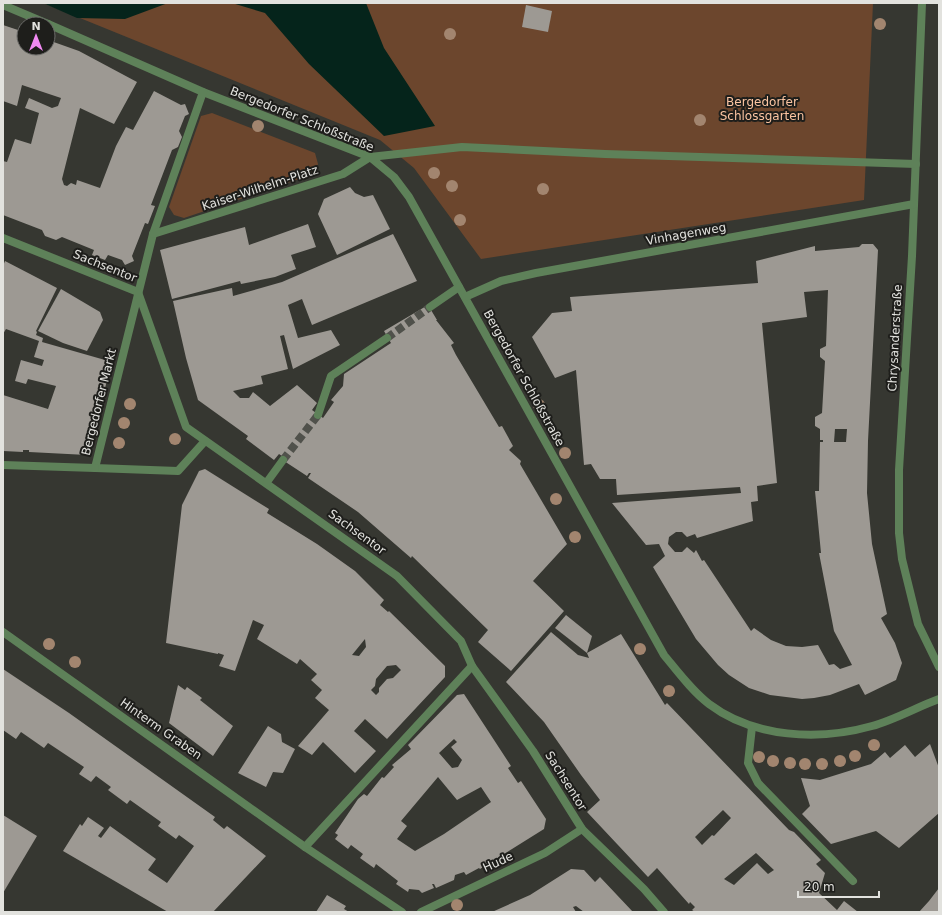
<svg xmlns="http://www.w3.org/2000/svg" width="942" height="915" font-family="'DejaVu Sans',sans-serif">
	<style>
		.green { fill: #6c462d }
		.water { fill: #05241b }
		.building { fill: #9d9993; fill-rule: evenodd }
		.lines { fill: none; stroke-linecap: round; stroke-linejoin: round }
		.street-tunnel { stroke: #50514b; stroke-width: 8; stroke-dasharray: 8 4; stroke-linecap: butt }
		.lane { stroke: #5e8159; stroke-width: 8 }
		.street { stroke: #5e8159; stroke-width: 8 }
		.tree { fill: #a2856f }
		.labels { text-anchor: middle; stroke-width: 4; stroke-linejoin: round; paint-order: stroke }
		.park-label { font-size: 12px; fill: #fbc4a1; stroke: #1e1e1b }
		.street-label { font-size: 12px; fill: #e2e2de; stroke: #1e1e1b }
	</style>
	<rect width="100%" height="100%" fill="#363731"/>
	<!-- green -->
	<g class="green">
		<polygon points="43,3 873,3 864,200 481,259 414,168 380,140"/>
		<polygon points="212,113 315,153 318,164 314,174 184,218 174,215 169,207 201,116"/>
	</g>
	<!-- water -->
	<g class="water">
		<polygon points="43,3 168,3 125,19 77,18"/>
		<polygon points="232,3 366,3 384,48 435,126 384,136 309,64 265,13"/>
	</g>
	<!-- building -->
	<g class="building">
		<polygon points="526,5 552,11 548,32 522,27"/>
		<polygon points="3,25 24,32 24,48 48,48 48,40 79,51 137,82 114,124 80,108 62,179 64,185 67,186 71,183 76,185 77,180 100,188 116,146 126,127 133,130 154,91 181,105 185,104 189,114 185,116 179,131 182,137 178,147 172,150 151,205 155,206 148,224 145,223 132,256 134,261 125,265 122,260 108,255 105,260 92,255 94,250 62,237 56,240 45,236 42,230 3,215 3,161 7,162 15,139 31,144 39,113 25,108 29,98 52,108 58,106 61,98 22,85 17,106 3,101"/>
		<polygon points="350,187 355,193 364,197 373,195 390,229 337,255 318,214 324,199"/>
		<polygon points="308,224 316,247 291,255 296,269 275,277 241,284 240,281 172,299 160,250 245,227 249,245"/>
		<polygon points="393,234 417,281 312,325 302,299 288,305 298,338 331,330 340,345 293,369 284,335 280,336 288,369 261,376 263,384 233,391 240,398 249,398 253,392 270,406 297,385 317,403 312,410 323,418 334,402 331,400 343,386 344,374 391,343 384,331 428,305 437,320 436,320 454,343 451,345 456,355 499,427 502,426 513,446 509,450 521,461 520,464 567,544 533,581 564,611 511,671 478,642 488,630 412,556 411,558 358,512 308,478 311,473 309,473 307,476 281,459 282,456 279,454 274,460 246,439 248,436 198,400 186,358 173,301 232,288 233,296 282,282"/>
		<path d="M862,244h11l5,6 -10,191 -1,52 5,51 15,70 -6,4 14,25 7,20 -6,17 -31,15 -6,-11 -29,11 -16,3 -12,1 -32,-4 -21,-7 -20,-13 -11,-10 -22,-26 -43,-72 12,-11 -6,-12 -13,1 -34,-42 129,-10 -1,-6 -123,8 -1,-16h-16l-9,-15 -7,1 -8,-95 -21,8 -23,-41 20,-24 20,-2 -2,-14 188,-14 -2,-22 59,-15v5l44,-4zM828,290l-2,56 -6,3v8l5,4 -3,52 -7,4v9l5,3v11h3v2h-3l-1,49h-4l6,62h-2l15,78 18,34 -12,4 -6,-5 -5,1 -11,-20 -16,2 -16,-1 -15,-6 -17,-12 -3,3 -47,-71 -2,1 -6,-11 -2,3 -7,-6 -5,5h-7l-7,-8 1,-7 7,-5h6l5,5 8,-3 2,4 56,-17 -2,-19 7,-1 -1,-15 20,-3 -15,-160 45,-6 -3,-25zM835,429h12l-1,13h-12z"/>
		<polygon points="5,261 57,288 36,331 37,332 36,335 43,338 42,342 112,362 87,455 29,452 29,450 23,450 23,452 3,451 3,395 48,409 56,386 28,379 26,384 15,381 21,360 42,366 44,360 34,357 39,341 6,329 3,334 3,266"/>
		<polygon points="61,289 100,312 103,320 87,351 63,343 38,331"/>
		<path d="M205,469l64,40 -2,4 50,31 38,27 29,29 -4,5 8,7 1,-1 56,55v11l-58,62 -22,-20 -11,12 22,20 -21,22 -32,-31 -11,13 -14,-9 31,-36 -14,-12 7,-8 -11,-10 6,-6 -17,-15 -3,5 -40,-25 7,-14 -11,-5 -18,51 -16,-5 5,-11 -6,-2v1l-52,-11 16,-138 17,-34zM365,639l1,8 -7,9 -7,-1zM396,665l5,5 -8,8 -6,1 -8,9v4l-3,3 -5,-5 4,-4 1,-7 11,-13z"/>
		<polygon points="566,615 592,636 587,653 555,628"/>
		<path d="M551,632l27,23 11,3 -2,-5 34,-19 44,71 2,-2 122,127 5,2 27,28 -5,4 9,9 -6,20 18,17 7,-9 14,11h-163l-3,-2 3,-3 -5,-5 -1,2 -32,-36 -9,9 -61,-65 13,-12 -19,-25 -37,-53 -38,-40zM723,810l8,8 -17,18 -2,-1 -10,10 -7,-8zM756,853l18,17 -6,4 -11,-11 -23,22 -10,-6z"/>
		<polygon points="3,669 69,713 215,817 213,820 224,829 227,826 266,856 213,912 168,912 63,851 80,824 82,826 88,817 104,828 98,836 101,838 110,826 156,859 148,870 167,883 194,846 179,835 176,839 158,826 161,822 130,800 127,804 108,790 111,787 96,776 91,782 79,774 84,767 48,743 44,748 21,732 16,739 3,730"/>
		<polygon points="178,685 185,690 187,687 202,698 200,700 233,726 213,756 169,723"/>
		<path d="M464,694l47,72 -3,2 10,15 3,-2 25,38 -2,10 -64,40 -1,-1 -13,7 -2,-3 -9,3 -1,5 -18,8 -2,-4h-2l2,4 -12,5 -3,-3 -10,-1 -1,3 -12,-8 2,-3 -22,-17 -2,4 -14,-10 3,-4 -12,-9 -3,4 -13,-10 3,-4 -3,-2 23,-34 6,-5 3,2 15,-19 2,1 10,-11 -2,-2 19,-16 -3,-4 49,-50zM454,739l3,3 -6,5 11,13 -4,7 -6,1 -13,-15zM438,777l19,23 24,-13 10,15 -47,32 -29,17 -18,-12 10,-13 -6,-5z"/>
		<polygon points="268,726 281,734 282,742 295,749 283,773 273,772 266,787 238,773"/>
		<polygon points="930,744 939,768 939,813 899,848 876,831 831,844 802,814 810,806 801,778 820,780 871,764 885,752 890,758 905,745 915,757"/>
		<polygon points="3,815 37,836 3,893"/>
		<polygon points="571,869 584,870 595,882 600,877 633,912 584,912 576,906 573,907 576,912 492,912 530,895"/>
		<polygon points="939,888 939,912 919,912 929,901"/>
		<polygon points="327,895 346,906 344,909 349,912 316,912"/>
	</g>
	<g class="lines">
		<!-- street-tunnel -->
		<g class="street-tunnel">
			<polyline points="387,338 430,307"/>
			<polyline points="283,460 318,415"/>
		</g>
		<!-- lane -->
		<polyline class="lane" points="752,727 748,763 758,783 853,881"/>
		<!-- street -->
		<g class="street">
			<polyline points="922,3 912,256 899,470 899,533 902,559 918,624 939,667"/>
			<polyline points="3,5 48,24"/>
			<path d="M48,24l155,68 167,65 24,20 15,20 255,458c14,17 28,36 45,49 45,34 110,37 163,22 22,-6 45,-19 67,-27"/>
			<polyline points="203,92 153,234 95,468 178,471 205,441"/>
			<polyline points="153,234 343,174 370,157 462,147 605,154 916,164"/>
			<polyline points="3,238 138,292 186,427 397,576 461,641 472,666 533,751 582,829 644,889 664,912"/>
			<polyline points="465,297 501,281 536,273 914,204"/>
			<polyline points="430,307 459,287"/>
			<polyline points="318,415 331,376 387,338"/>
			<polyline points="3,465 95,468"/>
			<polyline points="267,482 283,460"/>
			<polyline points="3,632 305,847 402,912"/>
			<polyline points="305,847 472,666"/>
			<polyline points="421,912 545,853 582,829"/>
		</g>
	</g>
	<!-- trees -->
	<g class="tree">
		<circle cx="880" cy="24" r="6"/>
		<circle cx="450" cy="34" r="6"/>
		<circle cx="700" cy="120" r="6"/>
		<circle cx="258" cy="126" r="6"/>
		<circle cx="434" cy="173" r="6"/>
		<circle cx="452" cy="186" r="6"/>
		<circle cx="543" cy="189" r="6"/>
		<circle cx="460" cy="220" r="6"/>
		<circle cx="130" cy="404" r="6"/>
		<circle cx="539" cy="405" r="6"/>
		<circle cx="124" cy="423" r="6"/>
		<circle cx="175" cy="439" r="6"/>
		<circle cx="119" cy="443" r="6"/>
		<circle cx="565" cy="453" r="6"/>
		<circle cx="556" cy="499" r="6"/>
		<circle cx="575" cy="537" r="6"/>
		<circle cx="49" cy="644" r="6"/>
		<circle cx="640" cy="649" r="6"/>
		<circle cx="75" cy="662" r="6"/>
		<circle cx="669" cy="691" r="6"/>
		<circle cx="874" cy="745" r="6"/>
		<circle cx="855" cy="756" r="6"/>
		<circle cx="759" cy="757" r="6"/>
		<circle cx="773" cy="761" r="6"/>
		<circle cx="840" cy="761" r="6"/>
		<circle cx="790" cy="763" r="6"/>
		<circle cx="805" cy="764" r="6"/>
		<circle cx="822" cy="764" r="6"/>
		<circle cx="457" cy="905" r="6"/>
	</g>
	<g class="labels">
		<!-- park labels -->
		<g class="park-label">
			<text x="762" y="106">Bergedorfer<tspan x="762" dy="14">Schlossgarten</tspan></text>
		</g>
		<!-- street labels -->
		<g class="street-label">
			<text transform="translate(302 119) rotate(22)" y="4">Bergedorfer Schloßstraße</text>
			<text transform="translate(260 188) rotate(-18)" y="4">Kaiser-Wilhelm-Platz</text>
			<text transform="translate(686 234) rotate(-10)" y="4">Vinhagenweg</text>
			<text transform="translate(105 266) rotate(22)" y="4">Sachsentor</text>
			<text transform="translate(895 338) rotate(-87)" y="4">Chrysanderstraße</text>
			<text transform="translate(524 378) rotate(61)" y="4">Bergedorfer Schloßstraße</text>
			<text transform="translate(99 402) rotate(-76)" y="4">Bergedorfer Markt</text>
			<text transform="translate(357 532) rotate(36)" y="4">Sachsentor</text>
			<text transform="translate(161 729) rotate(35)" y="4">Hinterm Graben</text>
			<text transform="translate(566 781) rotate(58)" y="4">Sachsentor</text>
			<text transform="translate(498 862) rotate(-25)" y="4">Hude</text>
		</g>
	</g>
	<!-- border -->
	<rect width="942" height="915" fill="none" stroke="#e2e2de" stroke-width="8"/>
	<!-- north arrow -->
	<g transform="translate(36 36)"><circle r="19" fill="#1e1e1b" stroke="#6c6c69"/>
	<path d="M0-3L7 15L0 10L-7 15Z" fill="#f28af3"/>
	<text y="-6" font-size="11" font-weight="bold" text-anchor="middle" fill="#e2e2de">N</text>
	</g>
	<!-- scale -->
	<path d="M798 891v6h81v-6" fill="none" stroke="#e2e2de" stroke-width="2"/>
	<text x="804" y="891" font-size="12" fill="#e2e2de" stroke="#1e1e1b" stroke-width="3" paint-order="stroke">20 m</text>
</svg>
